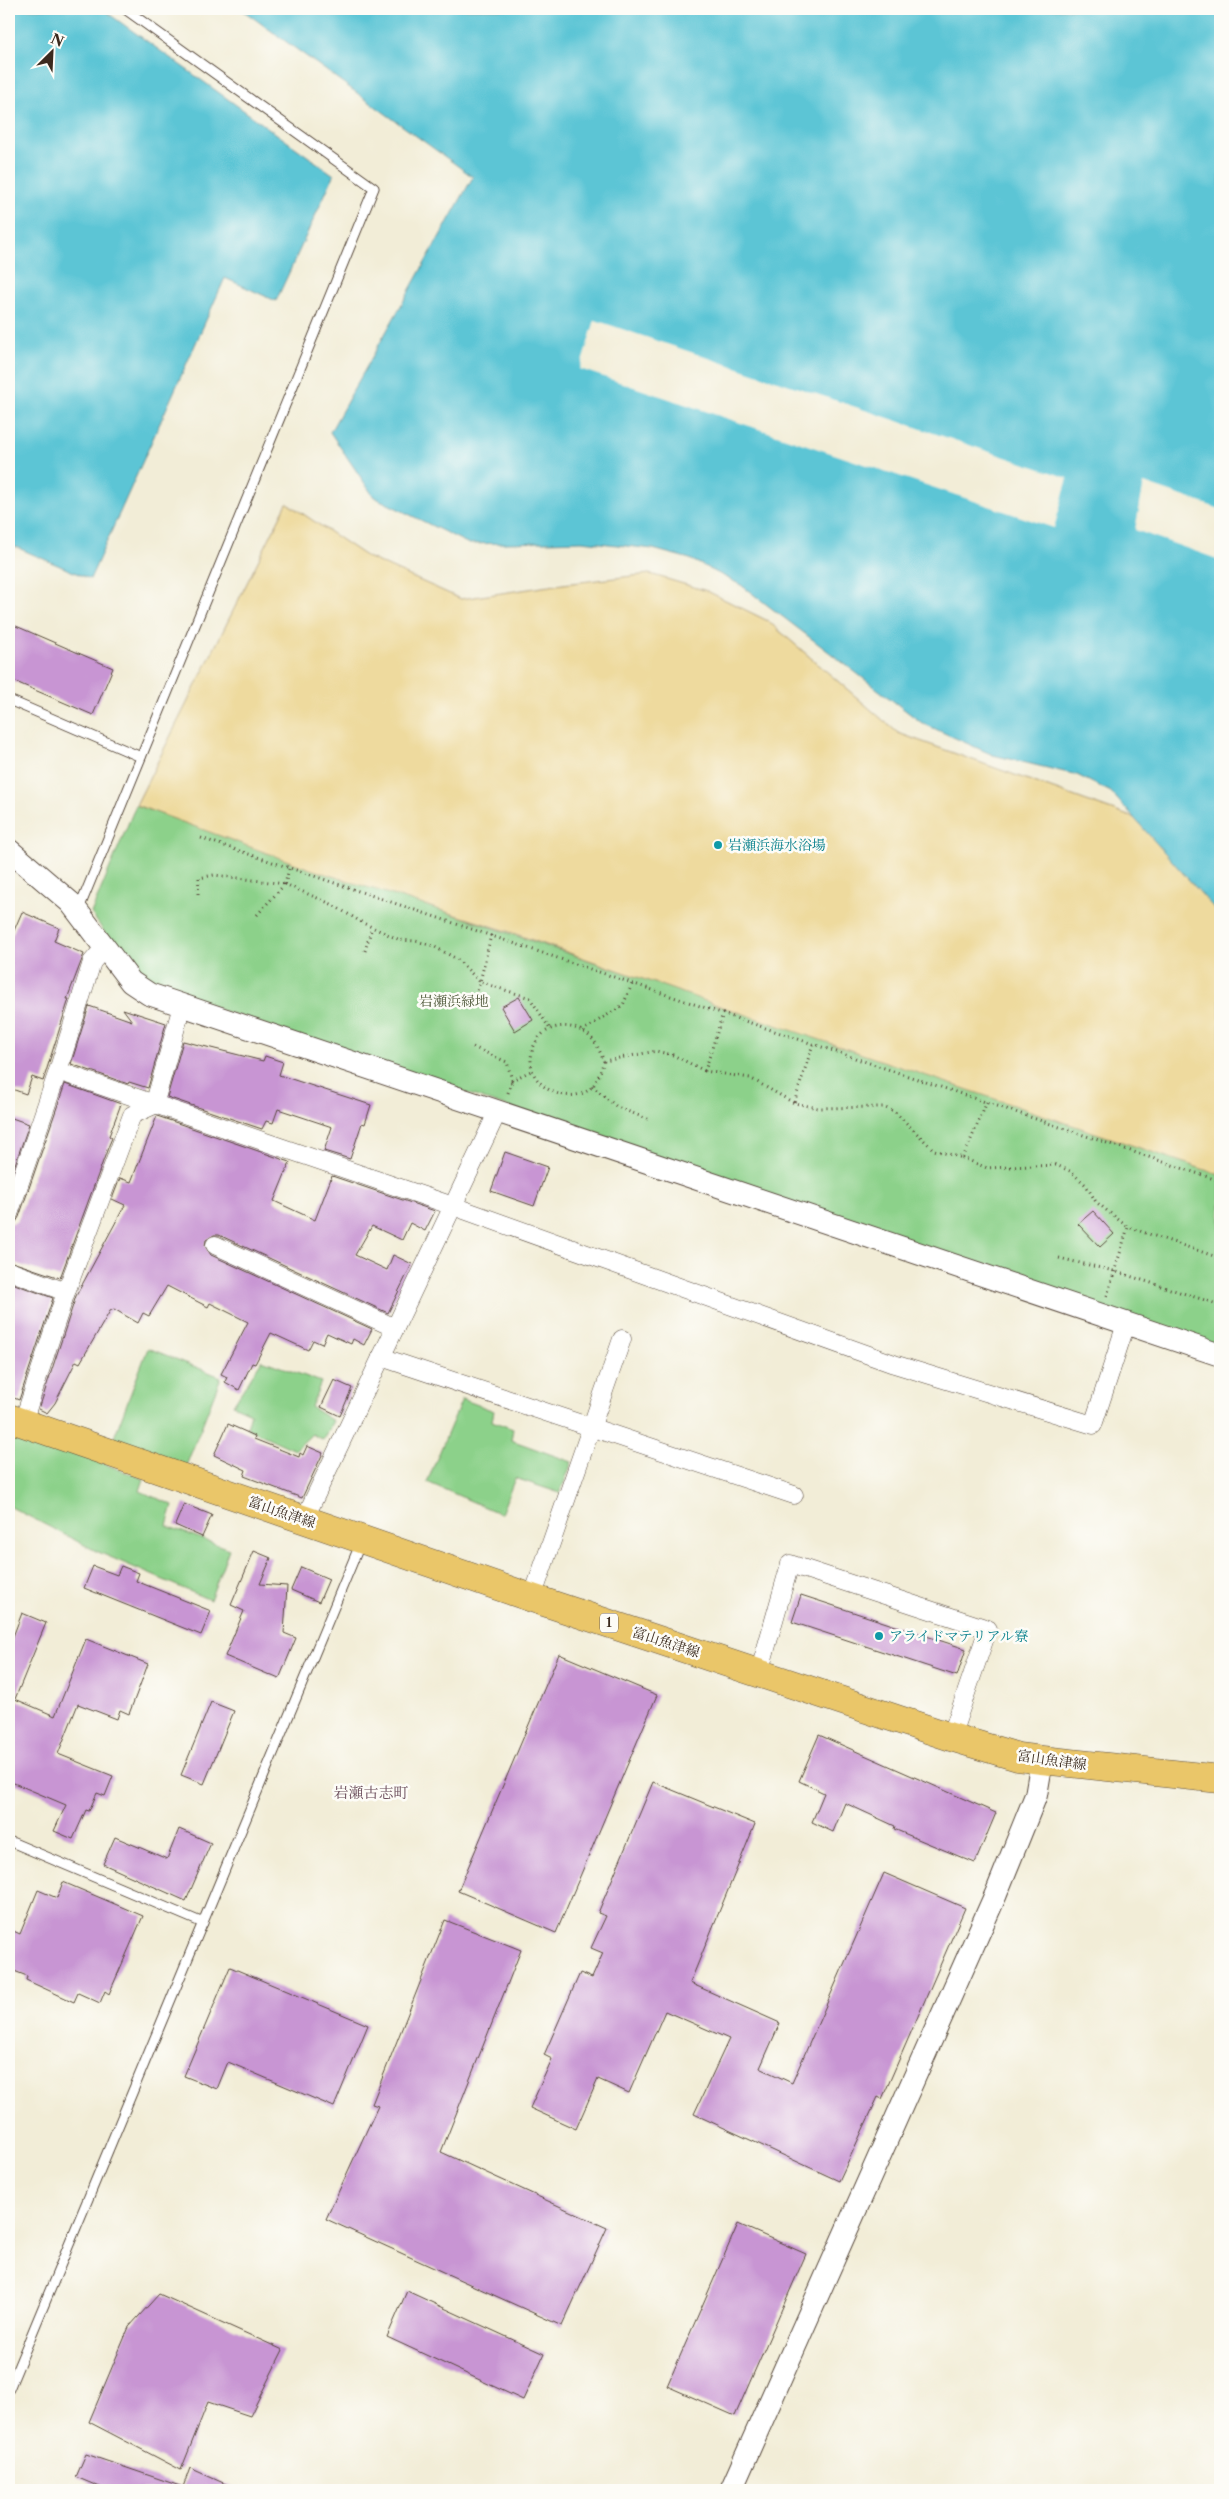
<svg xmlns="http://www.w3.org/2000/svg" width="1229" height="2499" font-family="'Libre Caslon Text','Noto Serif JP',serif">
	<style>
		.green { fill: #8cd18a; stroke: #647e54 }
		.sand { fill: #eeda9e; stroke: #94825e }
		.water { fill: #5bc5d5; stroke: #4b787a }
		.pier { fill: #f2edd7 }
		.building { fill: #c895d3 }
		.lines { fill: none; stroke-linecap: round; stroke-linejoin: round }
		.service-casing { stroke: #56473a; stroke-width: 11 }
		.minor-casing { stroke: #56473a; stroke-width: 19 }
		.tertiary-casing { stroke: #56473a; stroke-width: 24 }
		.primary-casing { stroke: #56473a; stroke-width: 29 }
		.path { stroke: #56473a; stroke-width: 3; stroke-dasharray: 1 4; stroke-linecap: butt }
		.service { stroke: #fff; stroke-width: 9 }
		.minor { stroke: #fff; stroke-width: 18 }
		.tertiary { stroke: #fff; stroke-width: 22 }
		.primary { stroke: #eac669; stroke-width: 28 }
		.culture-dot { fill: #0f9aa8; stroke: #fdfcf7; stroke-width: 2 }
		.labels { text-anchor: middle; stroke-width: 5; stroke-linejoin: round; paint-order: stroke }
		.shield { fill: #fdfcf7; stroke: #75695f; stroke-width: 1 }
		.shield-label { font-size: 12px; font-weight: bold; fill: #3b2a1e }
		.culture-label { font-size: 14px; fill: #0d838f; stroke: #fdfcf7; text-anchor: start }
		.park-label { font-size: 14px; fill: #535c3e; stroke: #fdfcf7 }
		.street-label { font-size: 14px; fill: #3b2a1e; stroke: #fdfcf7 }
		.neighbourhood-label { font-size: 15px; fill: #6c4f5d; stroke: #fdfcf7 }
	</style>
	<rect width="100%" height="100%" fill="#fdfcf7"/>
	<filter id="ink" filterUnits="userSpaceOnUse"><feTurbulence type="fractalNoise" baseFrequency=".02" numOctaves="2"/><feDisplacementMap in="SourceGraphic" scale="10" xChannelSelector="R" yChannelSelector="G"/><feConvolveMatrix kernelMatrix="1 2 1 2 8 2 1 2 1" color-interpolation-filters="sRGB"/></filter>
	<filter id="wash" filterUnits="userSpaceOnUse"><feTurbulence type="fractalNoise" baseFrequency=".0096" numOctaves="4" result="noise"/><feDisplacementMap in="SourceGraphic" scale="20" xChannelSelector="R" yChannelSelector="G"/><feGaussianBlur stdDeviation="1.12" result="paint"/><feColorMatrix in="noise" values="0 0 0 0 0 0 0 0 0 0 0 0 0 0 0 0 0 1.4 0 .05"/><feComposite in="paint" operator="in"/></filter>
	<g filter="url(#wash)">
		<rect width="100%" height="100%" fill="#f2edd7"/>
		<!-- green -->
		<g class="green">
			<polygon points="136,805 281,858 464,918 1220,1175 1220,1348 206,1005 153,982 119,953 91,913"/>
			<polygon points="148,1348 221,1377 186,1466 113,1440"/>
			<polygon points="262,1360 321,1382 311,1407 333,1421 323,1440 312,1434 295,1450 247,1428 251,1413 233,1405"/>
			<polygon points="462,1399 494,1411 492,1421 513,1429 511,1440 572,1462 560,1493 515,1478 501,1514 427,1482"/>
			<polygon points="9,1432 84,1456 144,1479 140,1491 173,1505 167,1526 229,1549 210,1600 96,1551 9,1506"/>
		</g>
		<!-- sand -->
		<polygon class="sand" points="287,503 367,557 461,599 563,584 650,574 707,591 768,621 898,733 1173,832 1220,870 1220,1175 714,1004 507,931 313,870 136,805"/>
		<!-- water -->
		<g class="water">
			<polygon points="9,9 102,9 334,175 276,301 225,278 90,579 9,544"/>
			<polygon points="241,9 1220,9 1220,915 1111,792 1077,775 993,755 922,723 741,585 690,559 653,549 582,541 469,544 374,497 330,432 473,177"/>
		</g>
		<!-- pier -->
		<g class="pier">
			<polygon points="595,320 1068,478 1054,528 580,369"/>
			<polygon points="1144,483 1220,509 1220,560 1135,530"/>
		</g>
		<g id="blocks">
			<!-- building -->
			<g class="building">
				<polygon points="9,623 113,668 93,715 9,679"/>
				<polygon points="22,912 59,928 54,941 84,954 67,999 69,999 43,1081 32,1077 26,1094 9,1088 9,942"/>
				<polygon points="519,997 533,1020 515,1031 501,1007"/>
				<polygon points="89,1006 132,1021 123,1009 166,1023 148,1088 129,1082 128,1084 71,1064"/>
				<polygon points="183,1041 263,1061 265,1056 283,1062 279,1075 371,1105 365,1124 362,1123 350,1159 324,1151 332,1127 278,1109 273,1123 266,1121 262,1129 167,1097"/>
				<polygon points="65,1084 121,1104 109,1136 112,1138 109,1145 60,1278 9,1261 9,1224 16,1222 19,1217"/>
				<polygon points="157,1116 290,1162 274,1201 315,1220 332,1176 435,1211 425,1231 410,1223 402,1240 372,1226 355,1255 387,1270 393,1255 412,1264 388,1313 219,1235 214,1235 206,1240 205,1246 211,1255 372,1329 364,1345 353,1339 351,1344 327,1333 322,1344 313,1340 308,1350 271,1333 255,1364 252,1363 239,1390 225,1382 227,1377 221,1374 248,1322 210,1303 208,1307 167,1286 149,1316 143,1313 138,1323 114,1309 110,1311 80,1363 76,1361 55,1403 47,1413 39,1409 76,1296 125,1205 112,1199 120,1178 131,1182"/>
				<polygon points="9,1117 29,1124 9,1182"/>
				<polygon points="505,1152 548,1167 534,1206 491,1191"/>
				<polygon points="1093,1211 1114,1234 1100,1247 1078,1224"/>
				<polygon points="9,1282 53,1298 19,1400 9,1396"/>
				<polygon points="334,1380 352,1388 340,1416 321,1407"/>
				<polygon points="228,1424 255,1436 254,1439 299,1457 300,1453 303,1455 307,1446 323,1453 302,1498 244,1476 246,1470 214,1455"/>
				<polygon points="184,1504 212,1515 202,1537 175,1525"/>
				<polygon points="254,1551 271,1558 260,1584 287,1586 284,1633 296,1638 279,1679 225,1656 244,1611 231,1605"/>
				<polygon points="93,1566 117,1575 121,1566 139,1573 136,1581 211,1611 201,1635 84,1588"/>
				<polygon points="301,1567 329,1579 319,1602 291,1590"/>
				<polygon points="801,1595 966,1649 957,1676 792,1622"/>
				<polygon points="22,1613 46,1623 15,1699 55,1716 86,1639 148,1664 129,1714 120,1710 117,1719 78,1704 58,1754 113,1776 105,1796 97,1793 89,1811 86,1810 73,1839 54,1831 66,1805 9,1781 9,1647"/>
				<polygon points="559,1654 657,1695 556,1933 458,1891"/>
				<polygon points="211,1702 234,1711 204,1784 181,1775"/>
				<polygon points="819,1735 996,1813 975,1863 894,1829 895,1826 845,1803 833,1832 812,1822 824,1793 799,1781"/>
				<polygon points="653,1782 755,1824 690,1983 780,2023 760,2068 792,2083 884,1873 965,1908 882,2099 878,2097 839,2181 694,2114 729,2039 665,2011 629,2093 598,2079 576,2129 530,2108 552,2059 544,2055 580,1973 592,1978 603,1953 591,1948 606,1916 598,1913"/>
				<polygon points="179,1829 211,1843 186,1901 103,1864 115,1837 167,1859"/>
				<polygon points="63,1882 143,1916 109,1994 105,1991 100,2003 78,1993 74,2002 26,1980 27,1976 9,1969 9,1929 20,1934 38,1890 57,1898"/>
				<polygon points="445,1920 521,1950 441,2152 607,2228 562,2326 326,2219 378,2106 372,2104"/>
				<polygon points="230,1967 368,2025 334,2107 228,2062 217,2089 184,2076"/>
				<polygon points="738,2224 806,2254 735,2416 667,2386"/>
				<polygon points="407,2291 544,2354 523,2400 387,2337"/>
				<polygon points="159,2294 283,2350 250,2416 208,2402 181,2470 89,2422 129,2327"/>
				<polygon points="86,2454 183,2487 190,2468 239,2490 107,2490 76,2477"/>
			</g>
		</g>
	</g>
	<g filter="url(#ink)">
		<use href="#blocks" fill-opacity="0" stroke="#56473a" stroke-width="1"/>
		<g class="lines">
			<!-- service casing -->
			<g class="service-casing">
				<g id="service">
					<polyline points="9,700 141,757"/>
					<polyline points="79,909 374,188 125,9"/>
					<polyline points="9,1841 203,1923"/>
					<polyline points="9,2389 361,1542"/>
				</g>
			</g>
			<!-- minor casing -->
			<g class="minor-casing">
				<g id="minor">
					<polyline points="58,1071 92,962 105,947"/>
					<polyline points="9,1214 58,1071 453,1206 894,1364 1093,1425 1126,1324"/>
					<polyline points="215,1245 395,1328"/>
					<polyline points="9,1271 66,1292"/>
					<polyline points="381,1357 794,1495"/>
					<polyline points="23,1422 66,1292 132,1115 154,1105 182,1006"/>
					<polyline points="304,1520 498,1111"/>
					<polyline points="532,1598 622,1339"/>
					<polyline points="759,1673 790,1564 988,1629 951,1737"/>
				</g>
			</g>
			<!-- tertiary casing -->
			<g class="tertiary-casing">
				<g id="tertiary">
					<polyline points="9,850 71,903 131,982 149,994 1220,1355"/>
					<polyline points="731,2490 996,1894 1036,1795 1042,1760"/>
				</g>
			</g>
			<!-- primary casing -->
			<g class="primary-casing">
				<polyline id="primary" points="9,1418 532,1598 951,1737 1018,1757 1042,1760 1220,1779"/>
			</g>
			<!-- path -->
			<g class="path">
				<polyline points="201,838 1220,1181"/>
				<polyline points="289,869 285,884 331,904 363,923 400,940 416,941 433,946 457,959 480,982 476,994"/>
				<polyline points="198,894 199,878 214,875 285,884"/>
				<polyline points="257,915 284,885"/>
				<polyline points="491,935 480,982 530,998 550,1029"/>
				<polyline points="365,951 372,927"/>
				<polyline points="723,1013 705,1071 750,1078 794,1103"/>
				<polyline points="582,1031 623,1005 633,982"/>
				<polyline points="813,1044 794,1103 818,1108 883,1107 895,1112 934,1150 963,1158"/>
				<polyline points="473,1047 507,1062 512,1080 531,1071"/>
				<path d="M604,1061c-4,11 -7,24 -17,30 -22,13 -57,-4 -56,-31 1,-35 41,-45 63,-19 4,5 7,14 10,20l52,-10 17,4 32,16"/>
				<polyline points="592,1086 617,1107 650,1120"/>
				<polyline points="508,1093 512,1080"/>
				<polyline points="987,1102 963,1158 987,1168 1056,1165 1070,1171 1086,1185 1096,1202 1128,1227"/>
				<polyline points="1059,1258 1114,1271 1220,1305"/>
				<polyline points="1107,1296 1128,1227 1220,1258"/>
			</g>
			<!-- service -->
			<use href="#service" class="service"/>
			<!-- minor -->
			<use href="#minor" class="minor"/>
			<!-- tertiary -->
			<use href="#tertiary" class="tertiary"/>
			<!-- primary -->
			<use href="#primary" class="primary"/>
		</g>
	</g>
	<!-- markers -->
	<g class="culture-dot">
		<circle cx="718" cy="845" r="5"/>
		<circle cx="879" cy="1636" r="5"/>
	</g>
	<g class="labels">
		<!-- shield labels -->
		<rect class="shield" x="600" y="1613.5" width="18" height="19" rx="4"/>
		<g class="shield-label">
			<text x="609" y="1627">1</text>
		</g>
		<!-- culture labels -->
		<g class="culture-label">
			<text x="728" y="850">岩瀬浜海水浴場</text>
			<text x="889" y="1641">アライドマテリアル寮</text>
		</g>
		<!-- park labels -->
		<g class="park-label">
			<text x="454" y="1006">岩瀬浜緑地</text>
		</g>
		<!-- street labels -->
		<g class="street-label">
			<text transform="translate(282 1512) rotate(19)" y="5">富山魚津線</text>
			<text transform="translate(666 1642) rotate(18)" y="5">富山魚津線</text>
			<text transform="translate(1052 1760) rotate(8)" y="5">富山魚津線</text>
		</g>
		<!-- neighbourhood labels -->
		<g class="neighbourhood-label">
			<text x="371" y="1798">岩瀬古志町</text>
		</g>
	</g>
	<!-- margin -->
	<rect width="1229" height="2499" fill="none" stroke="#fdfcf7" stroke-width="30"/>
	<!-- north arrow -->
	<g transform="translate(52 52) rotate(24)" stroke="#fdfcf7" stroke-width="4" paint-order="stroke">
	<path d="M0-4L9 19L0 12L-9 19Z" fill="#3b2a1e"/>
	<text y="-8" font-size="14" font-weight="bold" text-anchor="middle" fill="#3b2a1e">N</text>
	</g>
</svg>
